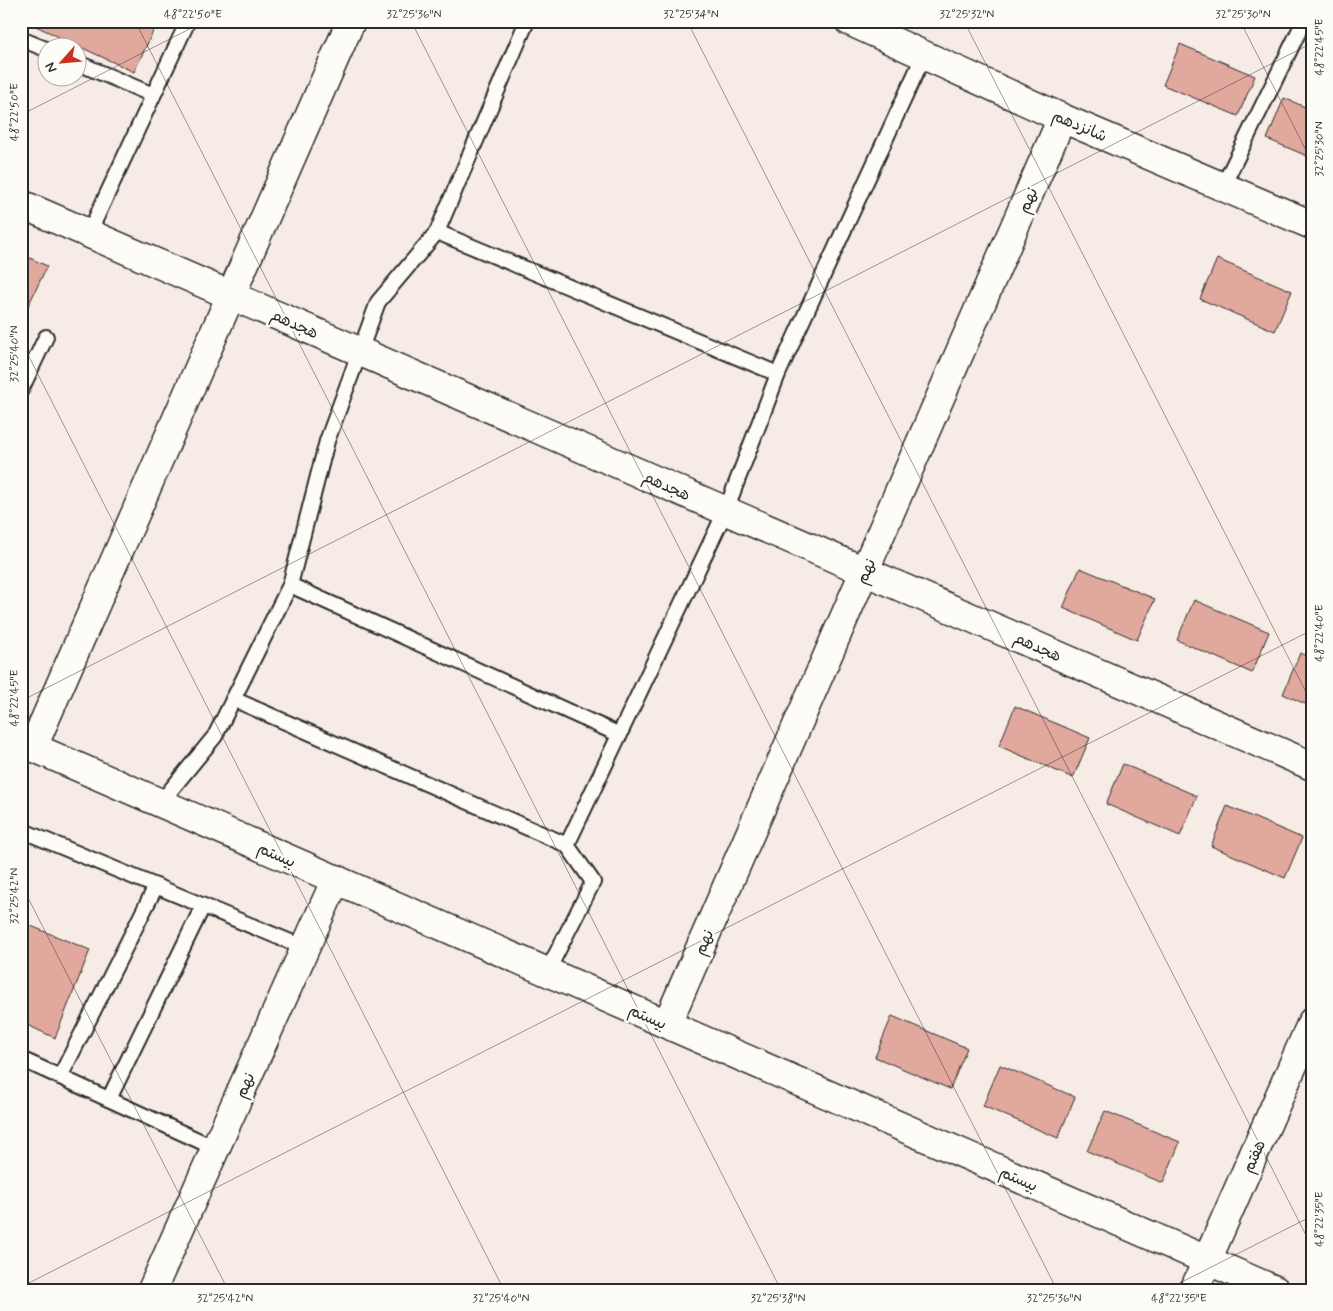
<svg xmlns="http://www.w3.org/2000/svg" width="1333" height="1311" font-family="Mynerve,'Playpen Sans Arabic',sans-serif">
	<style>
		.building { fill: #e1a89d; stroke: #2b2b2b }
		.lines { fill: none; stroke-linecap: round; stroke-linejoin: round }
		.lane-casing { stroke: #2b2b2b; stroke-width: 18 }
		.street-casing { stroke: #2b2b2b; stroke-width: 31 }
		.lane { stroke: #fdfcf7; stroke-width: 14 }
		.street { stroke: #fdfcf7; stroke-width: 28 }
		.ticks { fill: none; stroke: #2b2b2b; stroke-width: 1; stroke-opacity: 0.45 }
		.labels { text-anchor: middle; stroke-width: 5; stroke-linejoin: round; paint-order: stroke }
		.street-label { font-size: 16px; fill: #2b2b2b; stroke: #fdfcf7 }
		.neatline { fill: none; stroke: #2b2b2b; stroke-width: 2 }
		.ticks-label { font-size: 12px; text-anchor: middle; fill: #2b2b2b }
	</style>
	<rect width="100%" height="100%" fill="#f7ebe5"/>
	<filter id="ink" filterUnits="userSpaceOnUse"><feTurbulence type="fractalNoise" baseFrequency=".02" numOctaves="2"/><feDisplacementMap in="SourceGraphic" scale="10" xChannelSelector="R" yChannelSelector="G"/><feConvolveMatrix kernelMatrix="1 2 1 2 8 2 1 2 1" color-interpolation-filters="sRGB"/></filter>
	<g filter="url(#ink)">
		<!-- building -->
		<g class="building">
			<polygon points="25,21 158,21 134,72"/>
			<polygon points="1180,44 1255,76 1238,116 1163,85"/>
			<polygon points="1284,98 1312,110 1312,158 1267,139"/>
			<polygon points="21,254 47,266 21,321"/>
			<polygon points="1217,259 1292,291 1275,331 1200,299"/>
			<polygon points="1312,324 1312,338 1307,336"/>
			<polygon points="1080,568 1155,599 1137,640 1063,608"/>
			<polygon points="1194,600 1269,632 1252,673 1177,640"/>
			<polygon points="1300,653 1312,659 1312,707 1283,694"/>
			<polygon points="1015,706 1090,738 1073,778 999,746"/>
			<polygon points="1123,764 1197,796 1180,836 1106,804"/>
			<polygon points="1227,806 1302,838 1285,878 1211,846"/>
			<polygon points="21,922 90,950 55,1038 21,1022"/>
			<polygon points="892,1016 967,1048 950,1089 875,1057"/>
			<polygon points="1000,1065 1075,1097 1058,1138 983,1106"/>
			<polygon points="1105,1111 1180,1142 1163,1183 1087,1151"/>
		</g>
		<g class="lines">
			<!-- lane casing -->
			<g class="lane-casing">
				<g id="lane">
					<polyline points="21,39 48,50"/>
					<polyline points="78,63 153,95"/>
					<polyline points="1223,186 1303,23 1299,21"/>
					<polyline points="437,232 778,374"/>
					<polyline points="89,233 188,21"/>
					<polyline points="21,390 46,337"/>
					<polyline points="290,585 620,735"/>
					<polyline points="233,699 567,845"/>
					<polyline points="161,802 215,736 290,585 327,441 378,302 437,232 527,21"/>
					<polyline points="21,830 305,948"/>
					<polyline points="547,972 593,882 567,845 726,510 778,374 924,55"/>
					<polyline points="21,1059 215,1148"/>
					<polyline points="60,1077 156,886"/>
					<polyline points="109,1099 203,906"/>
				</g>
			</g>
			<!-- street casing -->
			<g class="street-casing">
				<g id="street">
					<polyline points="849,21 1062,118 1312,225"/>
					<polyline points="21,204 1312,766"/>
					<polyline points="21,742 1275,1290"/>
					<polyline points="33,747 351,21"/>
					<polyline points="667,1024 1062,118"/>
					<polyline points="152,1290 336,879"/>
					<polyline points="1194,1290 1312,1022"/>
				</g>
			</g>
			<!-- lane -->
			<use href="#lane" class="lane"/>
			<!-- street -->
			<use href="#street" class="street"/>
		</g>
	</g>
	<!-- ticks -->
	<path class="ticks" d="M135,21l646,1269M411,21l646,1269M687,21l625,1226M964,21l348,683M1240,21l72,141M21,115l184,-94M21,341l483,949M21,701l1291,-658M21,884l207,406M21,1287l1291,-657M1166,1290l146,-74"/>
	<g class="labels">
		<!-- street labels -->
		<g class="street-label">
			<text transform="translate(1080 125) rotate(23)" y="6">شانزدهم</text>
			<text transform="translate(1027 200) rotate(-66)" y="6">نهم</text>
			<text transform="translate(295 323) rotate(24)" y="6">هجدهم</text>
			<text transform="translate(667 485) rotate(24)" y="6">هجدهم</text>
			<text transform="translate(865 571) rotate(-66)" y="6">نهم</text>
			<text transform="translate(1038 646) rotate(24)" y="6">هجدهم</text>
			<text transform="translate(277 854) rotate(24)" y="6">بیستم</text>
			<text transform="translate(703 942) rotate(-66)" y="6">نهم</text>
			<text transform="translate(648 1016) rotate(24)" y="6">بیستم</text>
			<text transform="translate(244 1085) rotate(-66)" y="6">نهم</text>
			<text transform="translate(1253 1156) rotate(-66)" y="6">هفتم</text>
			<text transform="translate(1019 1178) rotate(24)" y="6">بیستم</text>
		</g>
	</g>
	<!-- margin -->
	<rect width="1333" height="1311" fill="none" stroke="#fdfcf7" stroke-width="55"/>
	<!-- north arrow -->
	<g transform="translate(62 62) rotate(243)"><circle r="24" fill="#fdfcf7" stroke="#a9a8a5"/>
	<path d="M0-4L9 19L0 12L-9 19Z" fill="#c8321e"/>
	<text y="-8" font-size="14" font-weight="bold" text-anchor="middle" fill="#2b2b2b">N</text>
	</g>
	<rect x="28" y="28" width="1278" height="1256" class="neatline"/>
	<g class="ticks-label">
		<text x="193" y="18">48°22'50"E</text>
		<text x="414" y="18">32°25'36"N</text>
		<text x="691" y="18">32°25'34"N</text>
		<text x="967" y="18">32°25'32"N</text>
		<text x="1243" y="18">32°25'30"N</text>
		<text transform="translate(1319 47) rotate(-90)" y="4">48°22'45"E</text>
		<text transform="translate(14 112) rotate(-90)" y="4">48°22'50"E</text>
		<text transform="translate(1319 149) rotate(-90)" y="4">32°25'30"N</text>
		<text transform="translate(14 354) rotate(-90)" y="4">32°25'40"N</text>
		<text transform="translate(1319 633) rotate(-90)" y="4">48°22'40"E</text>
		<text transform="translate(14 698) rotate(-90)" y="4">48°22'45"E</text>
		<text transform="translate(14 896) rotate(-90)" y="4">32°25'42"N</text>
		<text transform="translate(1319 1219) rotate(-90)" y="4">48°22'35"E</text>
		<text x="225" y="1302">32°25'42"N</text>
		<text x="501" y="1302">32°25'40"N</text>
		<text x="778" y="1302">32°25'38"N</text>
		<text x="1054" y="1302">32°25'36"N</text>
		<text x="1179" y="1302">48°22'35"E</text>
	</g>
</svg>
